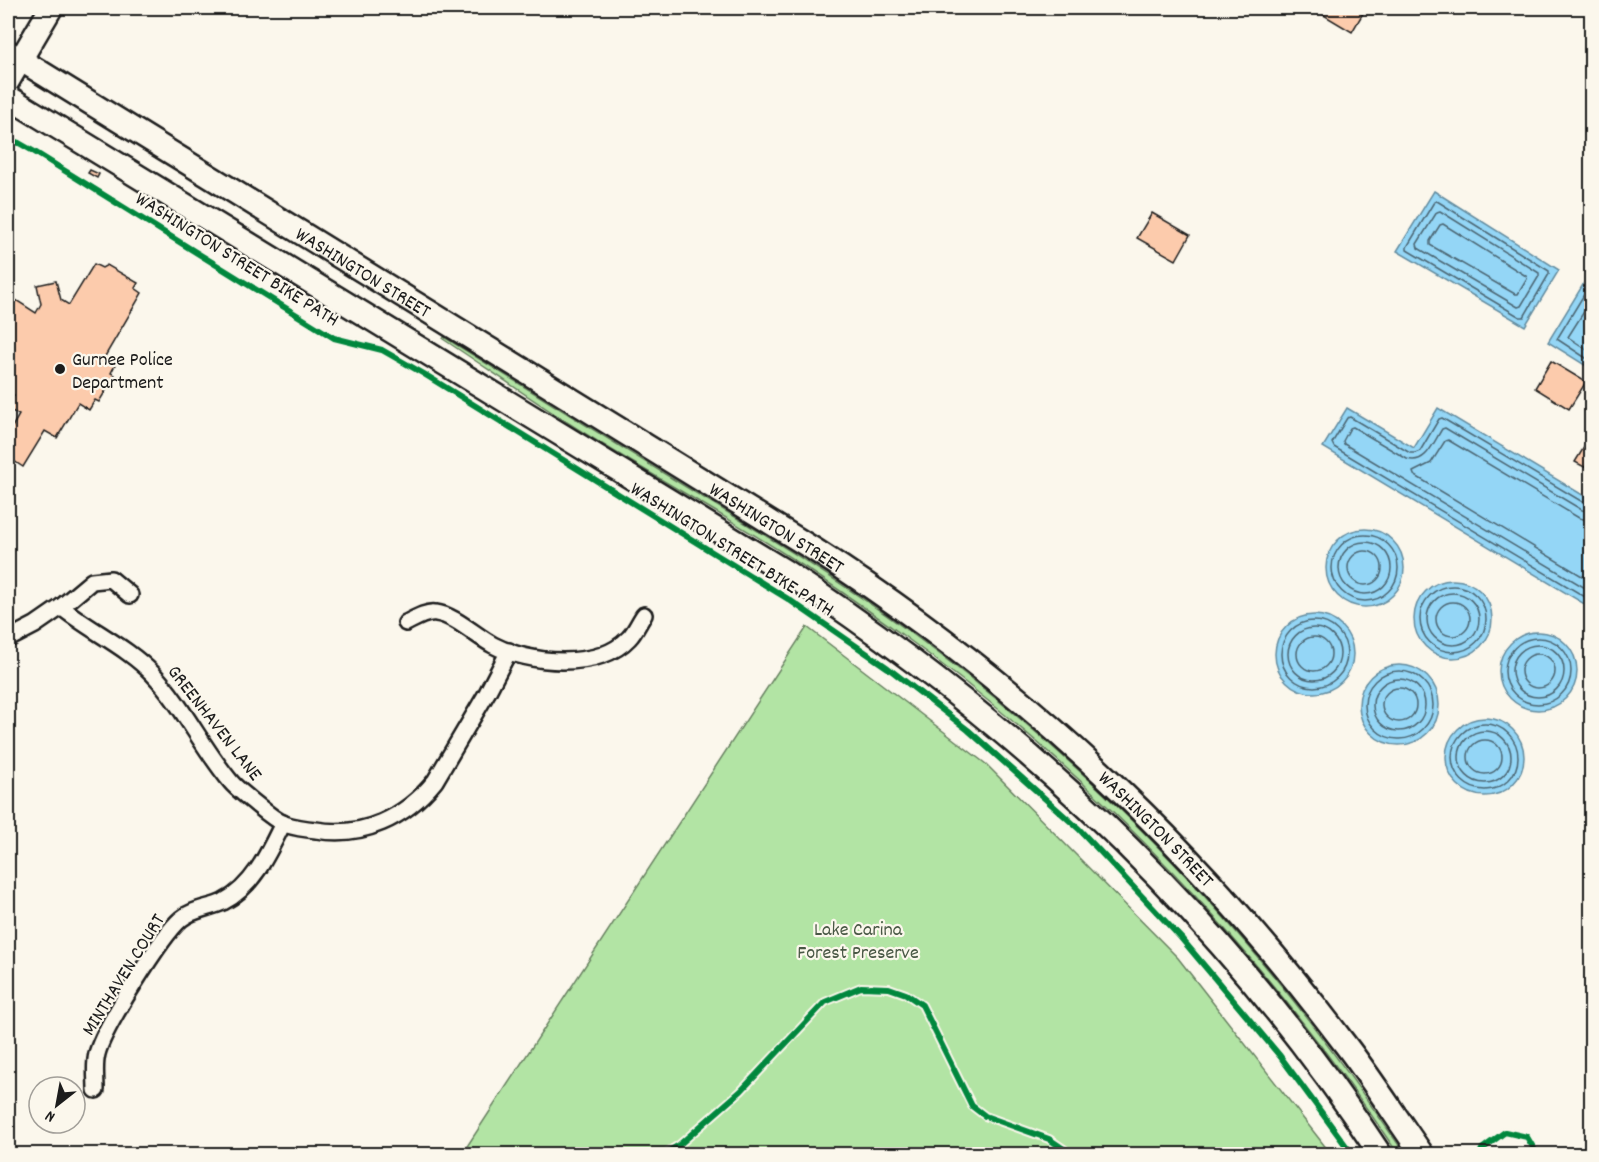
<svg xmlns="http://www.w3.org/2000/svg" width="1599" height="1162" font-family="Dekko,sans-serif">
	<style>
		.green { fill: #b2e4a4; stroke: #678060; stroke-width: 1.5 }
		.water { fill: #94d6f6; stroke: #648c9f; stroke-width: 1.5 }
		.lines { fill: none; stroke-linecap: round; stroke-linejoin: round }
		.shore { stroke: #4c6673; stroke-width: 1.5 }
		.building { fill: #fccbac; stroke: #1c1c1c; stroke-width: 1.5 }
		.minor-casing { stroke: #1c1c1c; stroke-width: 20 }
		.secondary-casing { stroke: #1c1c1c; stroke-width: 27 }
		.minor { stroke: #fbf7ec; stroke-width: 15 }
		.secondary { stroke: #fbf7ec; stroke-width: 22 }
		.cycleway-casing { stroke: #fbf7ec; stroke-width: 10 }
		.cycleway { stroke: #00873e; stroke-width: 6 }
		.poi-dot { fill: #1c1c1c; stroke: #fbf7ec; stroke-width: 2 }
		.labels { text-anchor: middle; stroke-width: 4.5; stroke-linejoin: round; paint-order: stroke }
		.street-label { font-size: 20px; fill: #1c1c1c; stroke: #fbf7ec }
		.poi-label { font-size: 20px; fill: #1c1c1c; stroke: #fbf7ec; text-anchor: start }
		.park-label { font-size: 20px; fill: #495845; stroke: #fbf7ec }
	</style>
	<rect width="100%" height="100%" fill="#fbf7ec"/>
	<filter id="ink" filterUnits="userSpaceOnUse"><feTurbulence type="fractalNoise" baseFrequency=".0167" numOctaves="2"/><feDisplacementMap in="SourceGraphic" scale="12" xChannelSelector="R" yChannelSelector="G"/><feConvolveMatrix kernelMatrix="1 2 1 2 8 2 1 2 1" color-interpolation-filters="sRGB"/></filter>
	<g filter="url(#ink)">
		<!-- green -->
		<g class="green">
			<path d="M444,337c77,47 153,95 229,142 80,49 161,97 237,153 135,99 260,217 366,347 46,56 88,116 129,175h-7c-133,-199 -300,-377 -494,-518 -40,-29 -80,-57 -121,-83 -70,-45 -143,-84 -213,-129 -43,-28 -85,-57 -127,-85z"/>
			<polygon points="807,627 986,764 1178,958 1331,1154 462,1154"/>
		</g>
		<!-- water -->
		<g class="water">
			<polygon points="1434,191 1559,270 1525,326 1397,251"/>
			<polygon points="1584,283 1591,287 1591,369 1548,342"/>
			<polygon points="1347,408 1414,448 1438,408 1591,500 1591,608 1323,447"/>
			<circle cx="1365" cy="568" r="39"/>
			<circle cx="1453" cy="619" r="39"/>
			<circle cx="1314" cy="654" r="39"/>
			<circle cx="1538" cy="671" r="39"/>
			<circle cx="1399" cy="705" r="40"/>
			<circle cx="1485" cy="757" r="39"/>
		</g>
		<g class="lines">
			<!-- shore -->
			<g class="shore">
				<polygon points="1437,201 1549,271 1549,274 1524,317 1520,317 1407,250 1407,247 1434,202"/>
				<polygon points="1440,211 1539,273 1539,276 1521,306 1518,307 1418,248 1417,244 1437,212"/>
				<polygon points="1443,224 1526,276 1527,279 1518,294 1515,294 1430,245 1430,241 1440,225"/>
				<polyline points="1592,292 1585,293 1557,339 1592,362"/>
				<polyline points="1592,299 1568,337 1592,353"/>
				<polyline points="1592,505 1586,504 1442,418 1439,419 1420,451 1415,453 1410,453 1350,417 1347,418 1332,443 1334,447 1592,601"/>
				<path d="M1592,512l-10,-2 -137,-82 -3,1c-9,14 -16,36 -35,30l-54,-32 -3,1 -7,13 1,3 248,148"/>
				<polyline points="1592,521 1579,518 1448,440 1445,441 1431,463 1413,472 1414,475 1592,582"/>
				<circle cx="1365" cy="568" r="33"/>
				<circle cx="1365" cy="568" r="26"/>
				<circle cx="1365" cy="568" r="17"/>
				<circle cx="1453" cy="619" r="33"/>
				<circle cx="1453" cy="619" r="26"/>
				<circle cx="1453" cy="619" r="17"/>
				<circle cx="1314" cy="654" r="33"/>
				<circle cx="1314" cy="654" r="26"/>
				<circle cx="1314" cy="654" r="17"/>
				<circle cx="1538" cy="671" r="33"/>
				<circle cx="1538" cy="671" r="26"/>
				<circle cx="1538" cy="671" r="17"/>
				<circle cx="1399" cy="705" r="34"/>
				<circle cx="1399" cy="705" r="26"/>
				<circle cx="1399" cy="705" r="17"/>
				<circle cx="1485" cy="757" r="33"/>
				<circle cx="1485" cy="757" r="26"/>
				<circle cx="1485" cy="757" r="17"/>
			</g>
		</g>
		<!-- building -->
		<g class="building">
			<polygon points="1312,8 1366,8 1352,32"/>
			<polygon points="90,170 99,174 97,178 88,173"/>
			<polygon points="1152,213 1190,235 1176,260 1137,238"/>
			<polygon points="94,264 102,268 107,265 138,283 135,288 142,293 104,358 115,365 111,373 115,375 99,402 95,400 89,410 78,403 57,438 45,431 23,467 8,457 8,434 19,415 8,409 14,395 8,391 8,309 10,310 16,300 36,313 41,304 37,285 56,281 61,300 69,305"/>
			<polygon points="1551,361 1586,382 1569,409 1535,388"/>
			<polygon points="1591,436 1592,436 1592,471 1575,462"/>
		</g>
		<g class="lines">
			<!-- minor casing -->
			<g class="minor-casing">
				<g id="minor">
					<path d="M61,607c30,24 66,40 92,67 29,30 50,75 78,108 5,6 13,12 20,18 10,8 22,19 33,24 10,3 21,5 32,6 47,8 89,-12 119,-49l52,-88 22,-42"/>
					<path d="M406,623c8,-4 21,-12 30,-10 18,2 40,23 57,32 36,19 105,26 136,-7 6,-6 10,-16 15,-23"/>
					<polyline points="8,639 35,625 61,607 92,581 111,579 130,595"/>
					<path d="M96,1090c0,-12 -2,-25 1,-36 6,-25 65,-119 84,-135 12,-10 29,-11 42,-17 30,-15 46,-50 60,-79"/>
				</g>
			</g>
			<!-- secondary casing -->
			<g class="secondary-casing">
				<g id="secondary">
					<path id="s1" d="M8,52l807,498c202,129 382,298 526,489 29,37 54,77 81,115"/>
					<polyline points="8,81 51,8"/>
					<path d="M8,97l778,475c235,154 439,346 594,582"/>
				</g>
			</g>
			<!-- minor -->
			<use href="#minor" class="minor"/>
			<!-- secondary -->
			<use href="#secondary" class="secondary"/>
			<!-- cycleway casing -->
			<g class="cycleway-casing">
				<g id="cycleway">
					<polyline points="8,140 19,143 33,151 334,338 382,350 424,374 788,599 888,668 968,730 1079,829 1181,938 1280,1056 1352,1154"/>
					<polyline points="664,1154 679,1145 741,1091 825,1002 861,987 889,988 906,994 922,1005 972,1106 985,1116 1049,1139 1071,1154"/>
					<polyline points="1480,1154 1482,1149 1505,1132 1527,1137 1537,1154"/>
				</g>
			</g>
			<!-- cycleway -->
			<use href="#cycleway" class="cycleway"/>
		</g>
	</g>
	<!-- markers -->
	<circle class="poi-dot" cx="60" cy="369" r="6"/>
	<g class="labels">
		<!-- street labels -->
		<g class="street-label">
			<text transform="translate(238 258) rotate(32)" y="7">WASHINGTON STREET BIKE PATH</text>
			<text dy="7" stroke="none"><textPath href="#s1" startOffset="418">WASHINGTON STREET</textPath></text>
			<text dy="7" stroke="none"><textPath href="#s1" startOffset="904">WASHINGTON STREET</textPath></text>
			<text transform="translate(733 548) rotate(32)" y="7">WASHINGTON STREET BIKE PATH</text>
			<text transform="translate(216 722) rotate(52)" y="7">GREENHAVEN LANE</text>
			<text dy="7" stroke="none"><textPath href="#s1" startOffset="1390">WASHINGTON STREET</textPath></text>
			<text transform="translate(122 974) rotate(-58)" y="7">MINTHAVEN COURT</text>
		</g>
		<!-- poi labels -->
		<g class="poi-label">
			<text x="72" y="365">Gurnee Police<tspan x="72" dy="23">Department</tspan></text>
		</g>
		<!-- park labels -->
		<g class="park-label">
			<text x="858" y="935">Lake Carina<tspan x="858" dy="23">Forest Preserve</tspan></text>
		</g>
	</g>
	<!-- margin -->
	<rect width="1599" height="1162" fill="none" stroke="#fbf7ec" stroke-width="30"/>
	<rect x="15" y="15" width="1569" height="1132" fill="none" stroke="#1c1c1c" stroke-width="2" filter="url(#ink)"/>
	<!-- north arrow -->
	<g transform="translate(57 1105) rotate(211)"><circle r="28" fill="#fbf7ec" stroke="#a29f99" stroke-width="1.5"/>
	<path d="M0-4.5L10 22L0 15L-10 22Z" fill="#1c1c1c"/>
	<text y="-9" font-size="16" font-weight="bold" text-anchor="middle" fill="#1c1c1c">N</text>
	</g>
</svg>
